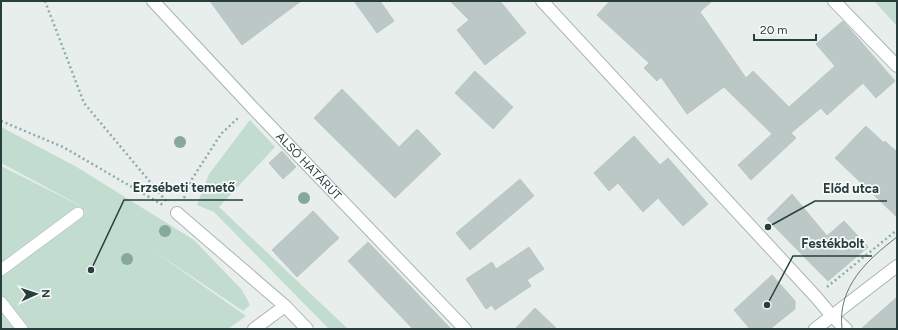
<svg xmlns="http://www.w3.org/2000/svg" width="898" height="330" font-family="Figtree,sans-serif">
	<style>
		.green { fill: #c3dcd0 }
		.building { fill: #bcc8c6; stroke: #bac7c4 }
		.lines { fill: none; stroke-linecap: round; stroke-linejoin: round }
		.lane-casing { stroke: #aab6b4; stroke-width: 12 }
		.street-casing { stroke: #aab6b4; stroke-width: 14 }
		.secondary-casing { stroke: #a3b5b3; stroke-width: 14 }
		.path { stroke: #8badab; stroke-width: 2.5; stroke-dasharray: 2 3; stroke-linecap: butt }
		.lane { stroke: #fff; stroke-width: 11 }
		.street { stroke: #fff; stroke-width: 12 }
		.secondary { stroke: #fff; stroke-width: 12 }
		.tram { stroke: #627978; stroke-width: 1 }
		.tree { fill: #86a99c }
		.labels { text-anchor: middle; stroke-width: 3.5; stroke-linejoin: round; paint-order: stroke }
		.street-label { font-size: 12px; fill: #283e3d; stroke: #f7faf9 }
		.leader { fill: none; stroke: #283e3d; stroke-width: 1.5 }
		.callout-dot { fill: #283e3d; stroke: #f7faf9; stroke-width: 1.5 }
		.callout-label { font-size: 13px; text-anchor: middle; font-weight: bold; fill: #283e3d; stroke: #f7faf9; stroke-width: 3.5; stroke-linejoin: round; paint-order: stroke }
	</style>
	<rect width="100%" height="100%" fill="#e7eeec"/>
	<!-- green -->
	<g class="green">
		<polygon points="874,1 897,1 897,26"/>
		<polygon points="250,120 275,147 219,207 348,329 329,329 214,212 197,205 209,174"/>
		<polygon points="1,127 75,166 194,240 242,290 250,305 243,311 151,249 246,316 228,329 1,329 1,166 87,209 1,163"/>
	</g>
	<!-- building -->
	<g class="building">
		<polygon points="210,1 301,1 242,45"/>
		<polygon points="354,1 380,1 394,21 377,33"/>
		<polygon points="450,1 500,1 526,33 485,65 457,30 469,20"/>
		<polygon points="610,1 712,1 700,12 746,78 753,71 789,107 835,66 816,44 843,21 895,81 876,98 863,83 827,115 821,108 791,133 796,138 751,180 738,165 772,134 724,87 687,114 661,77 657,81 644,68 649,63 597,15"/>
		<polygon points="475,71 513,107 493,129 455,93"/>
		<polygon points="342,89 399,147 417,129 441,154 395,198 314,118"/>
		<polygon points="866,126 884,143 885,141 897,152 897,217 835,158"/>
		<polygon points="634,136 660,165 668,158 708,204 683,226 658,198 643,212 618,183 609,191 594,173"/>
		<polygon points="282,151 296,167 283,179 269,163"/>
		<polygon points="520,179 534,196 470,250 456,233"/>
		<polygon points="792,194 827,236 844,221 868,247 828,281 767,219"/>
		<polygon points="313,211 339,238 297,277 272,250"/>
		<polygon points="368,242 451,329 413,329 348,261"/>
		<polygon points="529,247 544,269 527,280 531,286 495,310 492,305 486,309 466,279 492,262 496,269"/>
		<polygon points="772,275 795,301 795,309 770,329 750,329 734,310"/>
		<polygon points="897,297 897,329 861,329"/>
		<polygon points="535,308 557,329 515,329"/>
	</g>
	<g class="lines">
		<!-- lane casing -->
		<g class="lane-casing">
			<g id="lane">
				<polyline points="1,270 78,213"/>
				<polyline points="1,302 22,329"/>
			</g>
		</g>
		<!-- street casing -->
		<g class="street-casing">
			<g id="street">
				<polyline points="542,1 816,297 832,316 846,329"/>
				<polyline points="834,1 897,66"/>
				<polyline points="177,213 285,306 307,329"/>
				<polyline points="254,329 285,306"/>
				<polyline points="815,329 897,266"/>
			</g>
		</g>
		<!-- secondary casing -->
		<g class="secondary-casing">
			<g id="secondary">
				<path id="s1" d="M153,1l98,105 214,223"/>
			</g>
		</g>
		<!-- path -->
		<g class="path">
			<polyline points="45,1 84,103 166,201"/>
			<polyline points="1,121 63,147 163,205"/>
			<polyline points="184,198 192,179 221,134 239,117"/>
			<polyline points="827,287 897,230"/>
		</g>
		<!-- lane -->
		<use href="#lane" class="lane"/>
		<!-- street -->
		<use href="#street" class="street"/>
		<!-- secondary -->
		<use href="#secondary" class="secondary"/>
		<!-- tram -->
		<path class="tram" d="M842,329c-5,-42 25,-69 55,-92"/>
	</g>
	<!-- trees -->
	<g class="tree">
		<circle cx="180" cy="142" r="6"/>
		<circle cx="304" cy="198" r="6"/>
		<circle cx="165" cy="231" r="6"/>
		<circle cx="127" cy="259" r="6"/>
	</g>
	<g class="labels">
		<!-- street labels -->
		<g class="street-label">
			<text dy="4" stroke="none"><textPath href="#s1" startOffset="227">ALSÓ HATÁRÚT</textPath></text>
		</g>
	</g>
	<!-- callouts -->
	<path class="leader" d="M91 270L124 200H243M768 227L815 201H887M767 305L793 256H872"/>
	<g class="callout-dot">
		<circle cx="91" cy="270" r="4"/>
		<circle cx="768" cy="227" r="4"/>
		<circle cx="767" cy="305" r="4"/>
	</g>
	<g class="callout-label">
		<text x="184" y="192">Erzsébeti temető</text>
		<text x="851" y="193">Előd utca</text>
		<text x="833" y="248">Festékbolt</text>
	</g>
	<!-- border -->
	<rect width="898" height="330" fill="none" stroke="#283e3d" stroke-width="4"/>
	<!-- north arrow -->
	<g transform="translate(36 294) rotate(87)" stroke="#f7faf9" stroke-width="3" paint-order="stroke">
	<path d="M0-3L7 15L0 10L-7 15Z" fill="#283e3d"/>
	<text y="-6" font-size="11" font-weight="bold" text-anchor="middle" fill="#283e3d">N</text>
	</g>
	<!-- scale -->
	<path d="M754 34v6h62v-6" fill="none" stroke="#283e3d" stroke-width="2"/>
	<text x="760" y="34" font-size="12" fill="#283e3d" stroke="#f7faf9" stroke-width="3" paint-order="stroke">20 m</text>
</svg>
